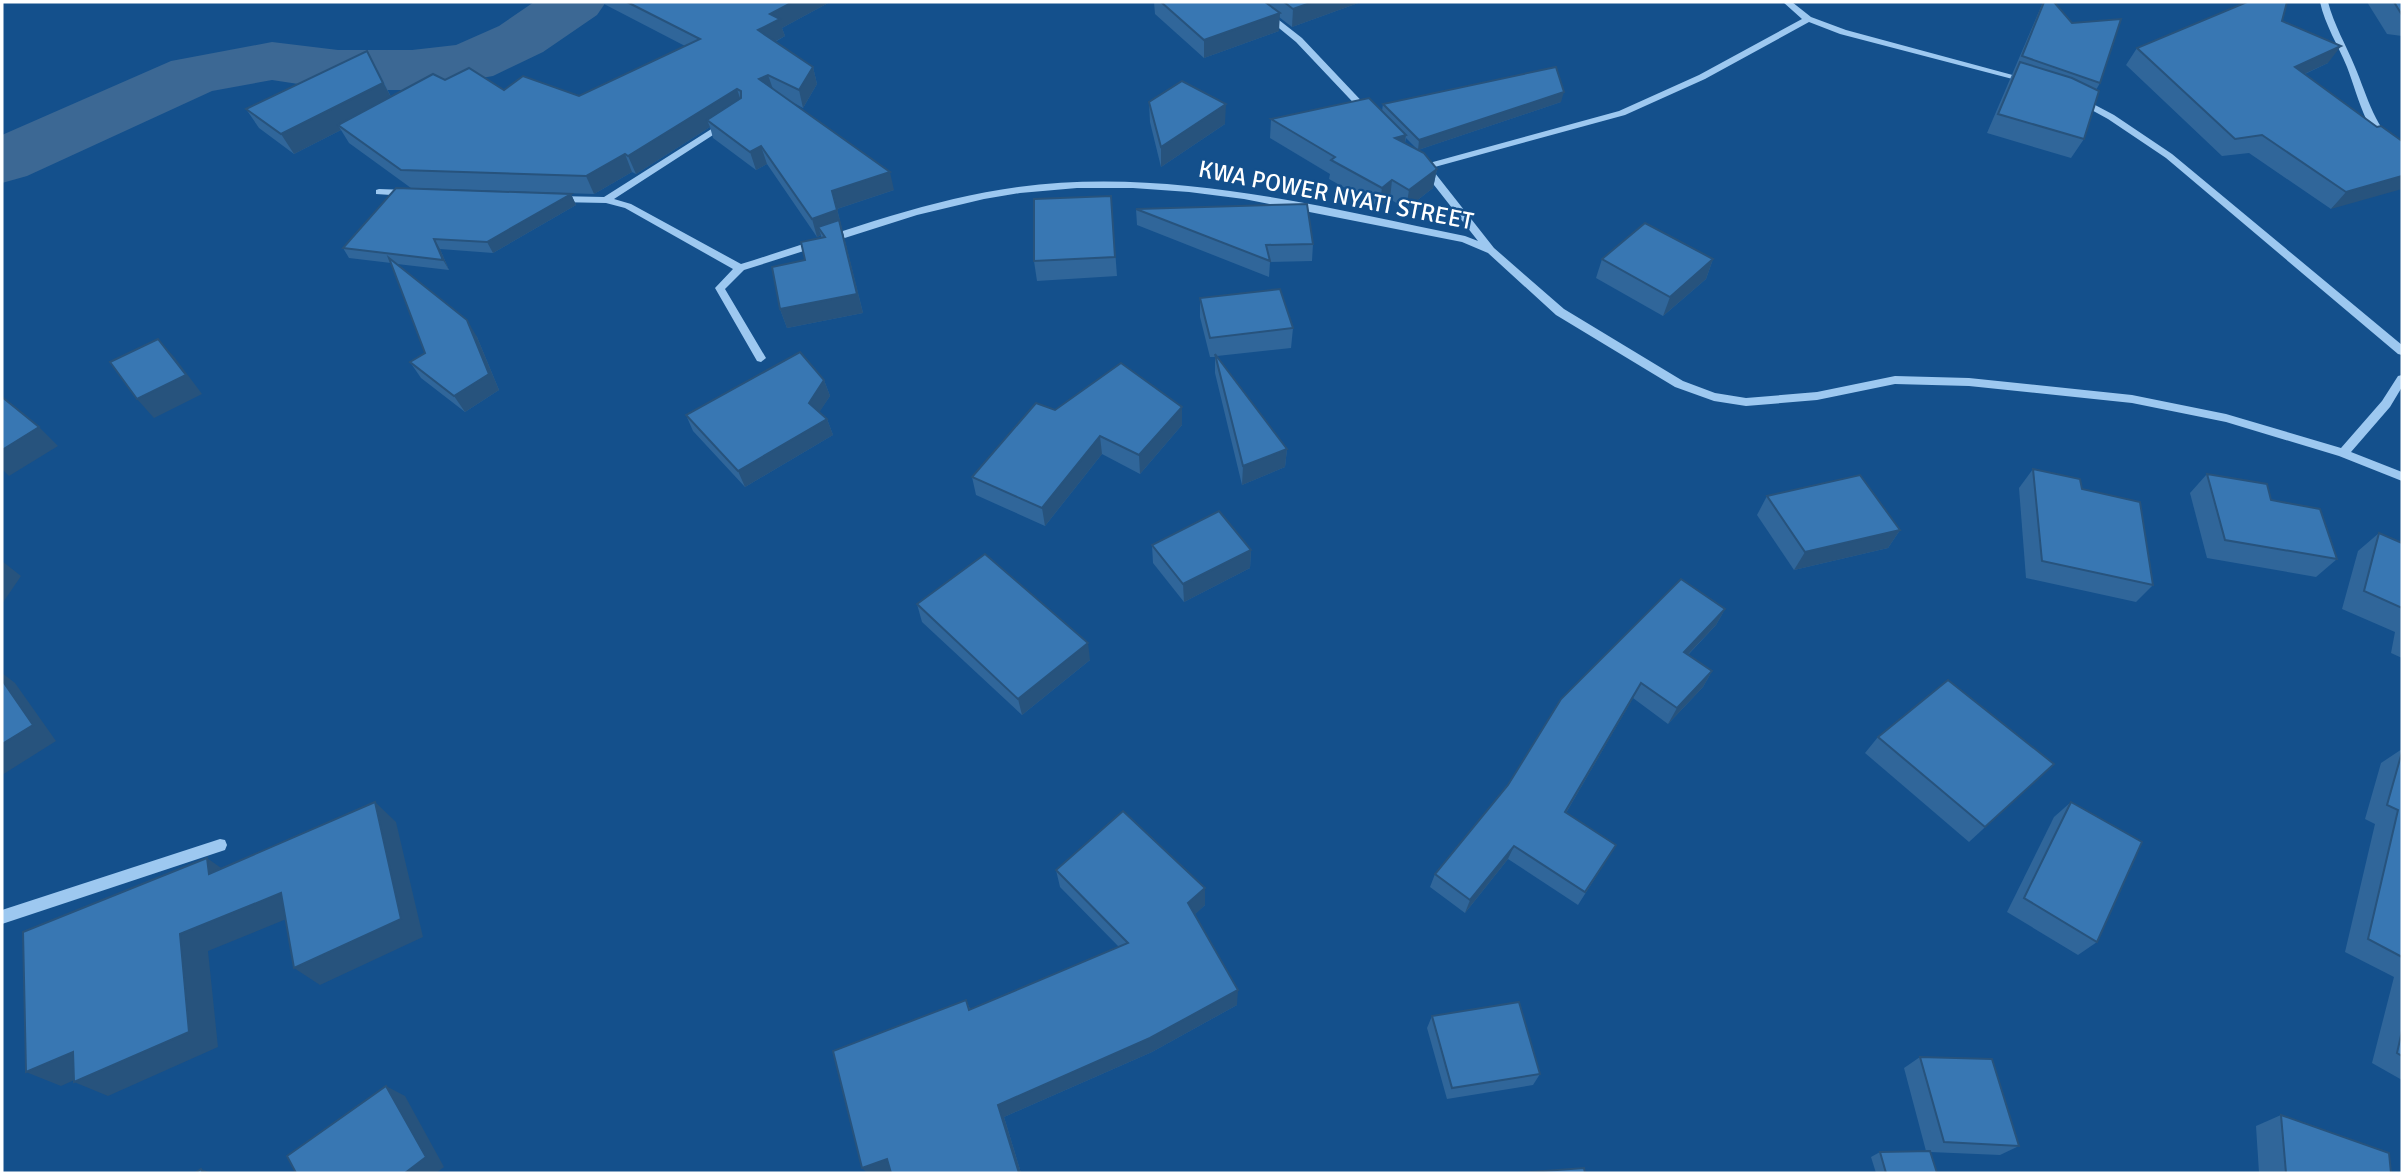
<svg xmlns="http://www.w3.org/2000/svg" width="2404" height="1175" font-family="Signika,sans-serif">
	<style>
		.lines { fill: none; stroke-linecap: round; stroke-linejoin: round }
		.river { fill: #3c6894; fill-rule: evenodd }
		.minor { fill: #9dc8f0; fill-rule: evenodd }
		.wall { fill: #30669a; fill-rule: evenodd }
		.shaded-wall { fill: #27537d }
		.building { fill: #3877b3; stroke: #27537d; stroke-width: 2 }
		.labels { text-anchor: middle; stroke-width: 5; stroke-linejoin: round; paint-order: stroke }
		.street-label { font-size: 24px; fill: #fff; stroke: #14508c }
	</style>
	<rect width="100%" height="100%" fill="#14508c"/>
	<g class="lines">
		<!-- river -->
		<polygon class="river" points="534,2 606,2 597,15 543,52 493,76 412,90 338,90 272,80 212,91 27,176 2,183 2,135 171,61 272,42 338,50 412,50 456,45 499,26"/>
		<!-- minor -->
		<g class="minor">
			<polygon points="1247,2 1256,2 1302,38 1371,111 1371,115 1365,115 1296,42"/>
			<path d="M1783,2h9l19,15 35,13 185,50 -7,2 -184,-48 -31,-12 -104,57 -80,36 -194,53 63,80 70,61 119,72 32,12 31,5 71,-6 78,-16 74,2 163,17 94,19 115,34 41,-47 16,-25 4,-1v12l-12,20 -39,45 51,20v9l-63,-25 -113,-34 -94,-19 -163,-17 -74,-2 -78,16 -71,6 -32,-5 -39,-14 -119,-72 -68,-62 -26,-11 -218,-43 -55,-7 -56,-4h-56l-57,5 -36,6 -67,16 -173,55 -19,19 41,69 -5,4 -4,-1 -42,-73 18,-19 -108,-61 -19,-5 -49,-1 -5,-3 5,-3 47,1 120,-76 5,3 -2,2 -113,73 17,5 110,60c91,-28 181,-64 277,-77 150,-20 301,19 447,49l13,5 -55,-70 -3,-4 2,-2 197,-54 80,-36 103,-56z"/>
			<path d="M2320,2h8c6,23 18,43 27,65 13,31 20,62 47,84v7c-34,-13 -43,-60 -55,-91 -9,-22 -22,-42 -27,-65z"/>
			<polygon points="2080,97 2114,115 2172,154 2402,345 2402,355 2398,354 2166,158 2108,119 2077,102 2076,100"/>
			<polygon points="379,189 406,190 411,193 406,196 376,194 376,190"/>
			<polygon points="220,839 225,840 227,845 225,850 2,924 2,910"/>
		</g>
	</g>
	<!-- wall -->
	<g class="wall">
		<polygon points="603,2 830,2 782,28 785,36 775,42 813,67 817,84 803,108 792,102 894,190 837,209 863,313 787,328 780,309 805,260 821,238 821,235 817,237 767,164 756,170 713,138 710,127 636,174 632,172 594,194 411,188 349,143 341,130 294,154 259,128 246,109 378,70 391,97 445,80 504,90 579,96 685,46 604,4"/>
		<polygon points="1154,2 1361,2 1292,27 1279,17 1279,31 1204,58 1155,14"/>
		<polygon points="2043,2 2054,2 2100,83 2096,90 2084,139 2071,158 1987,133"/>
		<polygon points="2367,2 2402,2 2402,36 2387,34"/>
		<polygon points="2282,21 2328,63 2305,74 2377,127 2402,141 2331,209 2249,153 2222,156 2126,65 2137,48"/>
		<polygon points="1149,102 1225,124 1161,167 1150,122"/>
		<path d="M1561,102l-143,48 19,19 -4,19 -27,21 -16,-10 -11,8 -50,-28 1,-5 -60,-36 1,-19 111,-8 1,-7zM1406,138l11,11 -12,-6z"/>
		<polygon points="571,194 576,205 493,253 440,249 449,270 397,264 477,337 499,390 465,412 421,378 410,362 425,353 391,263 349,258 343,248"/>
		<polygon points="1111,196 1117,276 1037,281 1034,261"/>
		<polygon points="1136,209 1313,244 1312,261 1270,262 1269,277 1137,225"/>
		<polygon points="1602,259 1713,259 1706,279 1663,316 1596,278"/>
		<polygon points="1200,298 1293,328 1291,348 1217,356 1287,449 1285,467 1242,485 1215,373 1215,357 1210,357 1200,317"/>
		<polygon points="824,380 830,396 819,412 827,419 833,435 745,487 693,431 686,415"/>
		<polygon points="1182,407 1182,425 1140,474 1102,454 1045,526 976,495 972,477 1055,410"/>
		<polygon points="2033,469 2082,489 2153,585 2136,602 2026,578 2019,488"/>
		<polygon points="2207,474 2271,500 2337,559 2316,577 2207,558 2190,493"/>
		<polygon points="1767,496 1900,530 1888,548 1794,570 1757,515"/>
		<polygon points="2379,533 2402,543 2402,658 2391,653 2395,632 2342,609 2358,551"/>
		<polygon points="1152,545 1251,550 1250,568 1184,602 1153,563"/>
		<polygon points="917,604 1090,660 1022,715 922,622"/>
		<polygon points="1725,609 1716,625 1688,655 1712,671 1703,687 1668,724 1633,698 1566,813 1616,845 1578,905 1508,859 1465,913 1430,887 1435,874 1508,785"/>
		<polygon points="1878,737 2054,764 1969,842 1865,753"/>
		<polygon points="2402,749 2402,1080 2372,1063 2394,977 2345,952 2375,824 2365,819 2381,763"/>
		<polygon points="2071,802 2097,942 2078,955 2007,912 2054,817"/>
		<polygon points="1056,870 1205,888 1205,905 1195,914 1237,1005 1152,1052 1004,1117 1021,1173 891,1173 890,1172 888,1173 867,1173 966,1000 970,1009 1119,947 1060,887"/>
		<polygon points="1432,1016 1540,1074 1533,1085 1447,1099 1427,1028"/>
		<polygon points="1920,1057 2019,1146 2000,1155 1930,1152 1937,1173 1876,1173 1871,1157 1880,1152 1926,1151 1904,1068"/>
		<polygon points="2281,1115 2391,1173 2259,1173 2256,1126"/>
	</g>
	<!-- shaded-wall -->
	<g class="shaded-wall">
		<polygon points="793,2 830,2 782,28 785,36 763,48 758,30 770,14"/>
		<polygon points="1313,2 1361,2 1292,27 1293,9"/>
		<polygon points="1280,13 1279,31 1204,58 1204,40"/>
		<polygon points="2341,46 2328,63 2282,84 2295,67"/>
		<polygon points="367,51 394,103 338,125 341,130 294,154 281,134"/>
		<polygon points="813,67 817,84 803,108 799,90"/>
		<polygon points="768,75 774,92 759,79"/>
		<polygon points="737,89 743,107 707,120 710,127 636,174 628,156"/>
		<polygon points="1564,92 1561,102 1418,150 1419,140"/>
		<polygon points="1226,104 1225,124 1161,167 1161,147"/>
		<polygon points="1406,135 1403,154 1395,138"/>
		<polygon points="761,146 767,164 756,170 750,152"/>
		<polygon points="625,154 632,172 594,194 586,176"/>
		<polygon points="1437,169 1433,188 1406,209 1409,190"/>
		<polygon points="890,172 894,190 837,209 863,313 787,328 780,309 842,229 818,227 821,235 817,237 812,219 832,191"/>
		<polygon points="2402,176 2402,189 2331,209 2346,192"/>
		<polygon points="1392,180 1390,199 1379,207 1382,188"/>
		<polygon points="571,194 576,205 493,253 487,242"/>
		<polygon points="434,239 440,249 449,270 443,260"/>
		<polygon points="1713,259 1706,279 1663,316 1670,297"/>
		<polygon points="467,320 477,337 499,390 465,412 454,396"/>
		<polygon points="158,339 175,358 202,394 154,418 137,399"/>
		<polygon points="824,380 830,396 815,419 809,403"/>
		<polygon points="1182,407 1182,425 1140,474 1139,455"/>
		<polygon points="827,419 833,435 745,487 738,471"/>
		<polygon points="39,427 58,446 9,476 2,469 2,450"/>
		<polygon points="1100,436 1102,454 1045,526 1042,508"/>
		<polygon points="1287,449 1285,467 1242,485 1243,466"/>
		<polygon points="1900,530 1888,548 1794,570 1805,552"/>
		<polygon points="1251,550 1250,568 1184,602 1183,584"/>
		<polygon points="2,561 21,576 2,604"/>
		<polygon points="1725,609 1716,625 1675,668 1684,652"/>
		<polygon points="1088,643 1090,660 1022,715 1018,699"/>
		<polygon points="1712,671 1703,687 1668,724 1677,708"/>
		<polygon points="2,673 15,683 56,741 2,775"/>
		<polygon points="1641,683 1633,698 1558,826 1565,812"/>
		<polygon points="375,802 396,822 423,937 320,985 294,968"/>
		<polygon points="1514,846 1508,859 1465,913 1470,900"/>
		<polygon points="207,858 234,877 209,874"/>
		<polygon points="1205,888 1205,905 1189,920 1188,903"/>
		<polygon points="281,893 306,911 208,951 218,1047 108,1096 74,1082 180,934"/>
		<polygon points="1238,990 1237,1005 1152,1052 1004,1117 1021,1173 1019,1173 998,1105"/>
		<polygon points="73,1052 106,1066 61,1086 26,1072"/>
		<polygon points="386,1086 405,1096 444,1167 436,1173 405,1173"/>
		<polygon points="887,1159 896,1170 888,1173 867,1173 862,1168"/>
		<polygon points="201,1169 212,1173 203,1173"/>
	</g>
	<!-- building -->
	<g class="building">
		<polygon points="627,2 793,2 770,14 780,19 758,30 813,67 799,90 768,75 759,79 890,172 832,191 837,210 812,219 761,146 750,152 707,120 741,98 741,91 737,89 628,156 625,154 586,176 401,170 338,125 433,74 445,80 469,68 504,90 523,76 579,96 700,39"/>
		<polygon points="1161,2 1265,2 1280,13 1204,40"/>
		<polygon points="1284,2 1313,2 1293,9"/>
		<polygon points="2044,2 2054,2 2072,23 2121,19 2100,83 2022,56"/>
		<polygon points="2247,2 2287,2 2282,21 2341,46 2295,67 2377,127 2381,126 2402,141 2402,176 2346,192 2262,135 2235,139 2137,48"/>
		<polygon points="2394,2 2402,2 2402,15"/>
		<polygon points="367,51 383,83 281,134 246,109"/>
		<polygon points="2020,62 2072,78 2099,91 2084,139 1998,114"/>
		<polygon points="1556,67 1564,92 1419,140 1383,104"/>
		<polygon points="1182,81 1226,104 1161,147 1149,102"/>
		<polygon points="1369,98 1406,135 1395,138 1424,153 1437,169 1409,190 1392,180 1382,188 1331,160 1335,157 1271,119"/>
		<polygon points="396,188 571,194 487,242 434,239 443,260 343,248"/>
		<polygon points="1111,196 1115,257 1034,261 1034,199"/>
		<polygon points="1307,204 1313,244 1266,245 1270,261 1136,209"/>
		<polygon points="839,220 857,294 780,309 772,267 805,260 801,242 825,237 818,227"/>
		<polygon points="1645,223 1713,259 1670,297 1602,259"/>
		<polygon points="389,258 467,320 489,374 454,396 410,362 425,353"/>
		<polygon points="1280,289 1293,328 1210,338 1200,298"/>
		<polygon points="158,339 186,375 137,399 110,362"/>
		<polygon points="800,352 824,380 809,403 827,419 738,471 686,415"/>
		<polygon points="1215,354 1287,449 1243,466"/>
		<polygon points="1121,363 1182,407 1139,455 1100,436 1042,508 972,477 1036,403 1055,410"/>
		<polygon points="2,397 39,427 2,450"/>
		<polygon points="2033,469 2080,479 2082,489 2140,502 2153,585 2042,561"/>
		<polygon points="2207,474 2267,484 2271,500 2320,509 2337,559 2225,540"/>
		<polygon points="1860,475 1900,530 1805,552 1767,496"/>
		<polygon points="1219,511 1251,550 1183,584 1152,545"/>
		<polygon points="2379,533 2402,543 2402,608 2364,591"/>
		<polygon points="985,554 1088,643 1018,699 917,604"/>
		<polygon points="1681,579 1725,609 1684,652 1712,671 1677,708 1641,683 1565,812 1616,845 1585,892 1514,846 1470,900 1435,874 1508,785 1561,699"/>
		<polygon points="2,680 33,725 2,744"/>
		<polygon points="1948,680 2054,764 1985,827 1878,737"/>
		<polygon points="2402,752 2402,957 2368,939 2398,810 2387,805"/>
		<polygon points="375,802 401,919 294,968 281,893 180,934 189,1032 74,1082 73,1052 26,1072 23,932 207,858 209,874"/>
		<polygon points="2071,802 2142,842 2097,942 2024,898"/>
		<polygon points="1123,811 1205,888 1188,903 1238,990 1150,1038 998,1105 1019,1173 891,1173 887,1159 862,1168 833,1051 966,1000 969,1010 1128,943 1056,870"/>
		<polygon points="1519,1002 1540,1074 1452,1088 1432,1016"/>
		<polygon points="2402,1031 2402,1056 2397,1053"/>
		<polygon points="1920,1057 1992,1059 2019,1146 1944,1142"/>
		<polygon points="386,1086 426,1157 405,1173 296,1173 287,1156"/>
		<polygon points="2281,1115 2389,1153 2391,1173 2286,1173"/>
		<polygon points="1930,1151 1937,1173 1886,1173 1880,1152"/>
		<polygon points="1584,1168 1585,1173 1517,1173"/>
		<polygon points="201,1169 203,1173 195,1173"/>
	</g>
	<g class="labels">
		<!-- street labels -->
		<g class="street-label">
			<text transform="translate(1336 195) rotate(11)" y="8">KWA POWER NYATI STREET</text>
		</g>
	</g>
	<!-- border -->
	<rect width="2404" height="1175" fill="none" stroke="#ffffff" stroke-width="7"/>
</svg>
